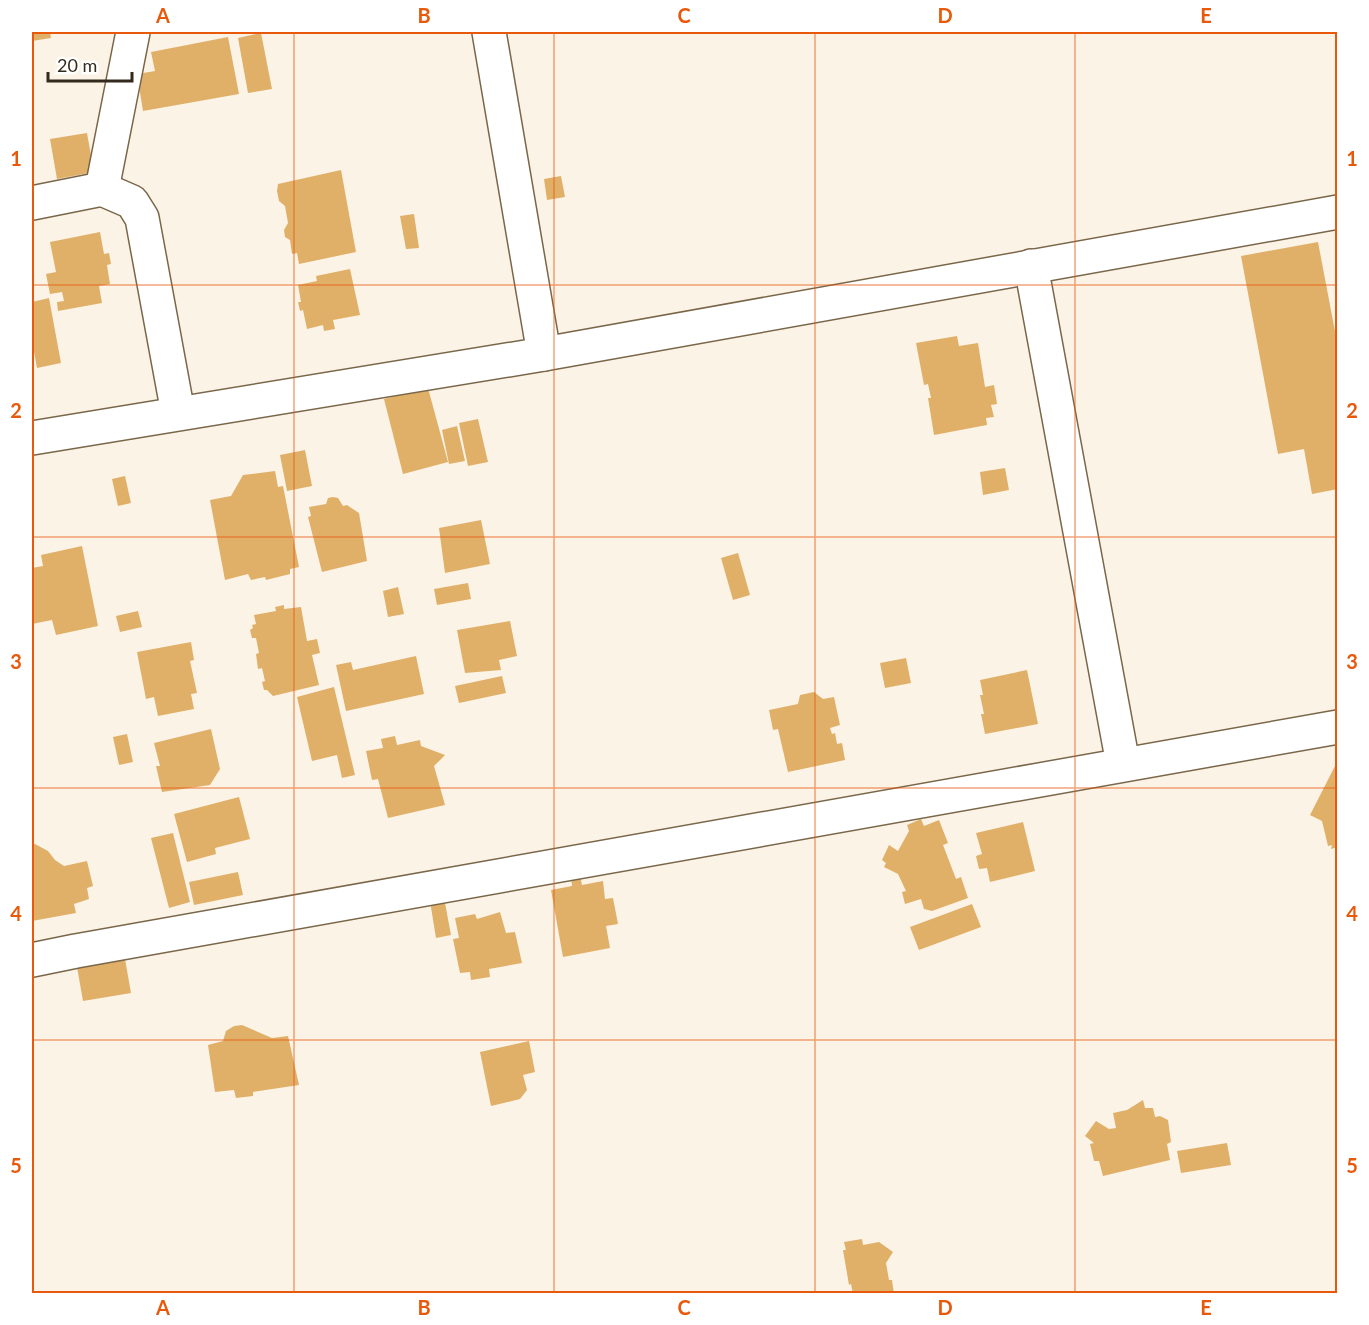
<svg xmlns="http://www.w3.org/2000/svg" width="1369" height="1325" font-family="Lato,sans-serif">
	<style>
		.building { fill: #e0b068 }
		.lines { fill: none; stroke-linecap: round; stroke-linejoin: round }
		.minor-casing { stroke: #7a674a; stroke-width: 36 }
		.minor { stroke: #fff; stroke-width: 33 }
		.grid { fill: none; stroke: #e8590c; stroke-width: 1.5; stroke-opacity: 0.55 }
		.neatline { fill: none; stroke: #e8590c; stroke-width: 2 }
		.grid-label { font-size: 20px; text-anchor: middle; font-weight: bold; fill: #e8590c }
	</style>
	<rect width="100%" height="100%" fill="#fcf3e7"/>
	<!-- building -->
	<g class="building">
		<polygon points="32,32 50,32 51,38 32,41"/>
		<polygon points="261,33 272,89 248,93 238,38"/>
		<polygon points="228,37 239,94 143,111 137,74 155,71 151,52"/>
		<polygon points="87,133 94,172 57,179 50,139"/>
		<polygon points="341,170 356,252 299,264 297,253 292,254 290,240 285,237 284,230 288,223 285,206 279,201 277,191 278,184"/>
		<polygon points="561,176 565,197 547,200 544,179"/>
		<polygon points="414,214 419,248 406,249 400,216"/>
		<polygon points="100,232 104,254 109,253 111,264 107,265 110,284 99,286 102,303 58,311 57,302 64,301 62,292 50,294 46,274 56,272 50,242"/>
		<polygon points="1318,242 1338,347 1338,489 1312,494 1304,449 1278,454 1241,256"/>
		<polygon points="350,269 360,315 333,320 335,329 324,331 323,325 307,329 303,310 300,311 298,302 301,302 298,285 317,281 316,276"/>
		<polygon points="49,298 61,363 37,368 34,352 32,352 32,302"/>
		<polygon points="957,336 959,346 978,343 985,387 994,385 997,404 991,405 994,417 986,418 987,425 934,435 928,398 931,398 928,384 924,385 916,343"/>
		<polygon points="428,388 448,462 403,474 384,399"/>
		<polygon points="478,419 488,462 468,466 459,423"/>
		<polygon points="457,426 465,461 449,464 442,430"/>
		<polygon points="305,450 312,486 287,491 280,455"/>
		<polygon points="1005,468 1009,490 983,495 980,472"/>
		<polygon points="275,471 278,487 283,486 299,567 290,569 290,574 266,580 265,577 251,580 248,574 225,580 210,500 231,496 243,475"/>
		<polygon points="125,476 131,503 118,506 112,479"/>
		<polygon points="333,497 338,498 343,506 347,505 359,513 367,561 322,572 308,517 311,516 309,507 326,504 328,498"/>
		<polygon points="481,520 490,564 445,573 439,528"/>
		<polygon points="82,546 98,626 56,635 52,620 32,624 32,568 43,566 41,555"/>
		<polygon points="738,553 750,595 733,600 721,558"/>
		<polygon points="468,583 471,599 437,605 434,589"/>
		<polygon points="398,587 404,614 388,617 383,591"/>
		<polygon points="284,605 284,609 301,607 307,641 317,639 320,653 312,655 319,685 273,696 267,690 264,690 262,682 265,681 262,668 258,669 256,654 259,653 256,638 252,638 250,630 253,628 252,625 256,624 254,615 276,611 275,607"/>
		<polygon points="138,611 142,627 120,632 116,616"/>
		<polygon points="510,621 517,656 499,660 501,670 465,673 457,630"/>
		<polygon points="191,642 194,660 190,661 197,693 191,694 194,709 158,716 154,697 146,699 137,652"/>
		<polygon points="416,656 424,694 346,711 336,665 351,662 353,670"/>
		<polygon points="906,658 911,683 885,688 880,663"/>
		<polygon points="1027,670 1038,724 985,734 981,714 984,714 980,695 983,695 980,680"/>
		<polygon points="502,676 506,693 459,703 455,686"/>
		<polygon points="334,687 355,775 342,778 337,755 312,761 297,697"/>
		<polygon points="814,692 823,699 834,697 840,725 830,728 832,734 835,733 837,744 842,743 845,760 788,772 778,729 773,730 769,710 798,704 800,695"/>
		<polygon points="211,729 220,769 210,785 162,792 156,766 160,766 154,743"/>
		<polygon points="127,734 133,762 119,765 113,737"/>
		<polygon points="395,736 397,745 420,740 421,746 445,755 434,766 445,805 388,818 378,779 372,780 366,751 383,748 381,739"/>
		<polygon points="1336,764 1338,765 1338,847 1331,849 1332,845 1328,846 1322,821 1310,815"/>
		<polygon points="239,797 250,839 215,848 216,854 187,862 174,814"/>
		<polygon points="921,819 924,826 939,820 948,843 943,845 956,879 961,877 968,898 932,911 924,909 921,899 905,904 902,892 906,891 898,874 884,867 886,863 882,860 889,845 898,851 909,831 907,825"/>
		<polygon points="1023,822 1035,871 990,882 987,868 979,869 976,856 982,854 976,833"/>
		<polygon points="173,833 190,902 169,908 151,838"/>
		<polygon points="32,844 35,844 48,851 55,860 64,866 87,861 93,886 87,888 89,899 74,904 76,913 32,921"/>
		<polygon points="238,872 243,895 194,905 189,882"/>
		<polygon points="580,875 582,885 603,881 605,899 613,898 618,924 606,926 610,948 563,957 551,890 572,886 571,877"/>
		<polygon points="442,887 451,935 436,938 428,889"/>
		<polygon points="972,904 981,927 919,950 910,927"/>
		<polygon points="500,912 506,933 515,932 522,963 489,969 490,977 471,980 470,972 460,973 453,939 459,938 455,918 475,914 477,919"/>
		<polygon points="125,959 131,993 83,1001 77,967"/>
		<polygon points="242,1025 272,1038 288,1036 299,1085 253,1092 253,1096 236,1098 234,1090 215,1092 208,1045 223,1041 226,1031 234,1026"/>
		<polygon points="529,1041 535,1072 523,1075 527,1090 520,1099 491,1106 480,1052"/>
		<polygon points="1143,1100 1145,1108 1153,1108 1155,1117 1160,1116 1168,1120 1171,1142 1167,1144 1170,1160 1103,1176 1099,1161 1094,1161 1090,1144 1094,1143 1085,1136 1096,1121 1109,1129 1116,1128 1113,1113 1127,1110"/>
		<polygon points="1227,1143 1231,1165 1181,1173 1177,1151"/>
		<polygon points="862,1239 863,1245 879,1242 893,1252 886,1263 889,1280 892,1280 894,1294 853,1294 851,1284 849,1285 843,1250 846,1250 844,1242"/>
	</g>
	<g class="lines">
		<!-- minor casing -->
		<g class="minor-casing">
			<g id="minor">
				<polyline points="489,32 544,354"/>
				<polyline points="102,189 133,32"/>
				<polyline points="32,203 102,189 132,202 142,218 178,413"/>
				<polyline points="1031,266 1123,764"/>
				<polyline points="32,438 544,354 1338,212"/>
				<polyline points="32,960 76,951 1338,727"/>
			</g>
		</g>
		<!-- minor -->
		<use href="#minor" class="minor"/>
	</g>
	<!-- grid -->
	<path class="grid" d="M294,32v1262M554,32v1262M815,32v1262M1075,32v1262M32,285h1306M32,537h1306M32,788h1306M32,1040h1306"/>
	<!-- border -->
	<rect width="1369" height="1325" fill="none" stroke="#ffffff" stroke-width="66"/>
	<!-- scale -->
	<path d="M48 72v9h84v-9" fill="none" stroke="#322a1d" stroke-width="3"/>
	<text x="57" y="72" font-size="18" fill="#322a1d" stroke="#ffffff" stroke-width="4.5" paint-order="stroke">20 m</text>
	<rect x="33" y="33" width="1303" height="1259" class="neatline"/>
	<g class="grid-label">
		<text x="163" y="23">A</text>
		<text x="424" y="23">B</text>
		<text x="684" y="23">C</text>
		<text x="945" y="23">D</text>
		<text x="1206" y="23">E</text>
		<text x="16" y="166">1</text>
		<text x="1352" y="166">1</text>
		<text x="16" y="418">2</text>
		<text x="1352" y="418">2</text>
		<text x="16" y="669">3</text>
		<text x="1352" y="669">3</text>
		<text x="16" y="921">4</text>
		<text x="1352" y="921">4</text>
		<text x="16" y="1173">5</text>
		<text x="1352" y="1173">5</text>
		<text x="163" y="1315">A</text>
		<text x="424" y="1315">B</text>
		<text x="684" y="1315">C</text>
		<text x="945" y="1315">D</text>
		<text x="1206" y="1315">E</text>
	</g>
</svg>
